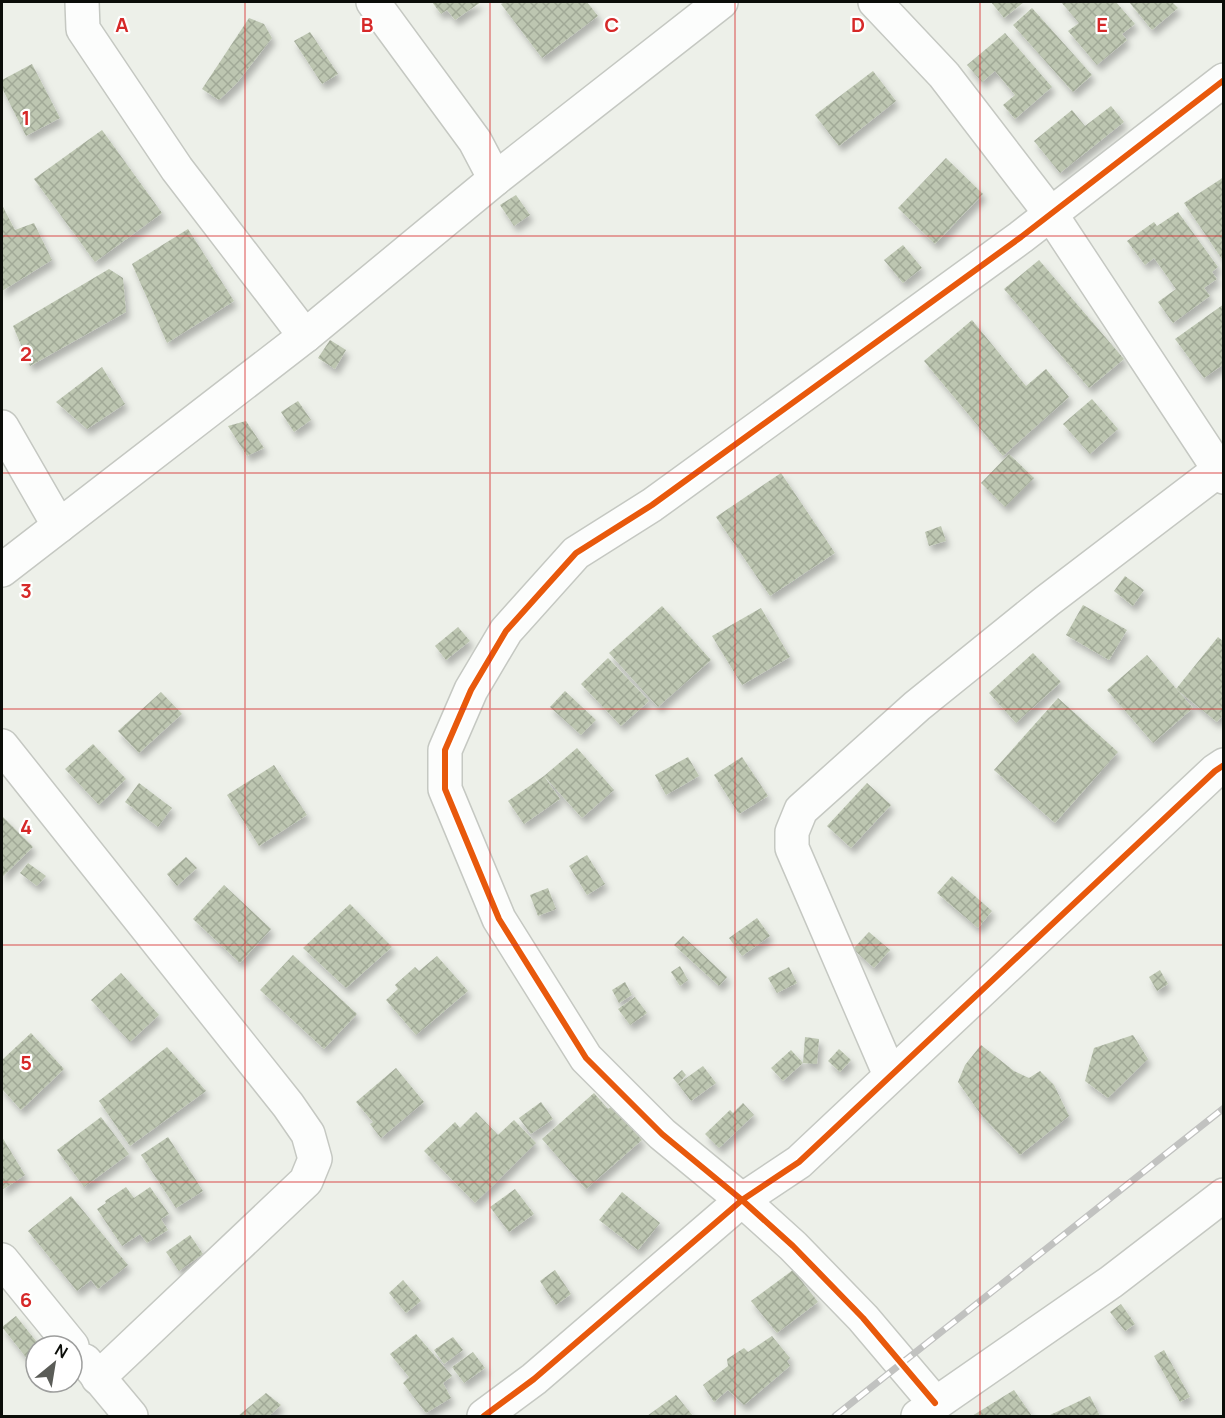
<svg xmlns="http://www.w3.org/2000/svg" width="1225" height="1418" font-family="Manrope,sans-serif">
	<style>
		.building { fill: url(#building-cross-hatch); filter: url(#shadow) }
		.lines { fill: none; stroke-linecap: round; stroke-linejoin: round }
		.minor-casing { stroke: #c5c8c2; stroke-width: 36 }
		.minor { stroke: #fcfdfc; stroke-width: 33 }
		.rail-casing { stroke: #c1c2c0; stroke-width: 7 }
		.rail { stroke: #fff; stroke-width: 4.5; stroke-dasharray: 14; stroke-linecap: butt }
		.cycleway-casing { stroke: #fff; stroke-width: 10 }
		.cycleway { stroke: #e8590c; stroke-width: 6 }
		.grid { fill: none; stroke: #d62828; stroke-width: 1.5; stroke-opacity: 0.55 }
		.grid-label { font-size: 20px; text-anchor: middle; font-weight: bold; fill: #d62828; stroke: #fff; stroke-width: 4.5; stroke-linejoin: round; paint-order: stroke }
	</style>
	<defs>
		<pattern id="building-cross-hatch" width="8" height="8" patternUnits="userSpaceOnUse" patternTransform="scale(1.5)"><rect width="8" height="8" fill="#bdc6b1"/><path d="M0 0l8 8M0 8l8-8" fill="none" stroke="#a1a997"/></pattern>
		<filter id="shadow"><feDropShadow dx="3.5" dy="6" stdDeviation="3" flood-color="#0004"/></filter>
	</defs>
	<rect width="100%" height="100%" fill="#edf0e9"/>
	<!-- building -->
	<g class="building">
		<polygon points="432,2 481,2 455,20 447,10 441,14"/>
		<polygon points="505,2 587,2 598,16 542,58 501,4"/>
		<polygon points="991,2 1024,2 1004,18"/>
		<polygon points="1061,2 1116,2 1135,24 1122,34 1127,40 1097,65 1068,31 1079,23"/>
		<polygon points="1129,2 1172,2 1178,8 1152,30"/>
		<polygon points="1032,8 1092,75 1073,92 1013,25"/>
		<polygon points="249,18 264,24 272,38 236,84 219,100 202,89"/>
		<polygon points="310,32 338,74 322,84 294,41"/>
		<polygon points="1005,33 1052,87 1015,119 1003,105 1015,95 995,71 982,82 967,65"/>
		<polygon points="32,64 60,118 26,136 2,88 2,80"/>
		<polygon points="873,71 896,101 839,146 815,115"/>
		<polygon points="1111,106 1124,122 1060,173 1034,141 1072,110 1085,126"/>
		<polygon points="102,130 162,213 95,262 34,179"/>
		<polygon points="946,158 983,194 935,244 898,208"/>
		<polygon points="1224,177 1224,262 1184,203"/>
		<polygon points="516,195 530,215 514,226 500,205"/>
		<polygon points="2,205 15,230 34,223 52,260 2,291"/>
		<polygon points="1178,212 1218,267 1212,272 1217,279 1204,288 1210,296 1173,323 1158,302 1176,289 1154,258 1145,265 1127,241 1154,222 1157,226"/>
		<polygon points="188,229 234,301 167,343 132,264"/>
		<polygon points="903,245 922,268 903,283 884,260"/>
		<polygon points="1039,260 1124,359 1089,388 1004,289"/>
		<polygon points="109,269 123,278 126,312 30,366 13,326"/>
		<polygon points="1224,304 1224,364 1204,378 1175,339"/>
		<polygon points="972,320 1026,386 1046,369 1069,397 1003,456 924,361"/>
		<polygon points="330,340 346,350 335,369 318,358"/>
		<polygon points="102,367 125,404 87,429 56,402"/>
		<polygon points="1092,399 1118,429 1090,454 1063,424"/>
		<polygon points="298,401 311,420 294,432 281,412"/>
		<polygon points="246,421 264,448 247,456 228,426"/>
		<polygon points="1009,454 1034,478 1005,507 981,483"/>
		<polygon points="781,473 835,553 770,596 716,517"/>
		<polygon points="941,526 946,541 929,546 925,532"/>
		<polygon points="1125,576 1144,590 1133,606 1114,591"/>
		<polygon points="1083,605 1127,630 1109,660 1066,635"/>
		<polygon points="662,606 711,660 658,707 609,653"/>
		<polygon points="761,608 790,657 742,685 712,636"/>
		<polygon points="458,627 470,641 446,660 435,646"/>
		<polygon points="1218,637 1224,642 1224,714 1217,722 1176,689"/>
		<polygon points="1033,653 1061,682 1016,723 989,693"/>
		<polygon points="1147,655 1193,708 1153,743 1107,690"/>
		<polygon points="608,658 649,701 621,726 581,684"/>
		<polygon points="565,691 596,720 581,735 550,707"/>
		<polygon points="161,692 182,714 139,753 118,731"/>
		<polygon points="1058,698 1118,752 1055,823 994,770"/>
		<polygon points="93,744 126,779 99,805 65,769"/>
		<polygon points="577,748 614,790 582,818 544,776 560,799 524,824 508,801 544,776"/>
		<polygon points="688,757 699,776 666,795 655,775"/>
		<polygon points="742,757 768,796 739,814 714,775"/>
		<polygon points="274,765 307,815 259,846 227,795"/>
		<polygon points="139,783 172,808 158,827 125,802"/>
		<polygon points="867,783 891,805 851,848 827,826"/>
		<polygon points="2,816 33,847 2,877"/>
		<polygon points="587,855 605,884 587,895 569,866"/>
		<polygon points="186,857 197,868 177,886 167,874"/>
		<polygon points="28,863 46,876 37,886 20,873"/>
		<polygon points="952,876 992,911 978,928 937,893"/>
		<polygon points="224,885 271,929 240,963 193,919"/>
		<polygon points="548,888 556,909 538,916 530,895"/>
		<polygon points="350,904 392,947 346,988 303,948"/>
		<polygon points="757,918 770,936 742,956 729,938"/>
		<polygon points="869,932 890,950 874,968 853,949"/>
		<polygon points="683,936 727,977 719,986 674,945"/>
		<polygon points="293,955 357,1014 324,1049 260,990"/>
		<polygon points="437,956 468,991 416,1035 386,1000 398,989 395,985 415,967 419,971"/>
		<polygon points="680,966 688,980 680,986 671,972"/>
		<polygon points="789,967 797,983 777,993 768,978"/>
		<polygon points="1160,970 1168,984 1157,991 1149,977"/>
		<polygon points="121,973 159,1015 130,1042 91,1000"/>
		<polygon points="625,982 632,995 619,1003 612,990"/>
		<polygon points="635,997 647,1013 630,1025 618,1009"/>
		<polygon points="31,1033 64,1069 21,1110 2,1089 2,1060"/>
		<polygon points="1133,1035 1148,1059 1108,1098 1085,1081 1094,1048"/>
		<polygon points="805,1037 819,1039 817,1064 803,1063"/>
		<polygon points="981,1045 1014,1071 1029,1078 1040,1071 1054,1085 1069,1116 1020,1155 982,1116 958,1082 965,1065"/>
		<polygon points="167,1047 206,1091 130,1146 99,1101"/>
		<polygon points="839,1049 851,1060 840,1072 828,1061"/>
		<polygon points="791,1050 803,1063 783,1081 771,1068"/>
		<polygon points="703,1066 716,1083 691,1101 678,1084"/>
		<polygon points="396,1068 424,1102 381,1138 370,1124 373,1122 356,1102"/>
		<polygon points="682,1070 686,1075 678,1084 673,1078"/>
		<polygon points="594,1093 608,1109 611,1107 642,1140 586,1189 542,1139"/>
		<polygon points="541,1102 553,1119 531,1134 519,1118"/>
		<polygon points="743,1103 754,1115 719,1148 705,1134 730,1110 733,1113"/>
		<polygon points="476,1112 498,1135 514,1120 536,1143 475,1203 424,1151 455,1122 460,1128"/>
		<polygon points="101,1117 129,1154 84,1187 57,1150"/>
		<polygon points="2,1137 25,1175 2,1190"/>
		<polygon points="168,1137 203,1191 176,1208 141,1155"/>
		<polygon points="126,1187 134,1198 150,1187 169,1214 161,1219 168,1230 147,1243 140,1234 122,1246 97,1209 106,1203 105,1201"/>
		<polygon points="515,1189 534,1214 509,1232 490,1207"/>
		<polygon points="622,1192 660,1223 638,1250 599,1220"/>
		<polygon points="71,1196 128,1265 98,1289 91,1280 77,1291 28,1231"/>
		<polygon points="190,1235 203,1254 179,1271 166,1252"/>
		<polygon points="555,1270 571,1294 556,1305 540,1281"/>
		<polygon points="793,1270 818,1302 777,1333 751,1301"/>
		<polygon points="403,1280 421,1301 406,1313 389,1293"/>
		<polygon points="1121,1304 1135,1324 1125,1331 1110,1312"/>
		<polygon points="16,1316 40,1346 36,1346 36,1370 2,1327"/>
		<polygon points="416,1334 452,1376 443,1383 451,1398 426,1413 403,1383 409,1377 390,1354"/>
		<polygon points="772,1336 790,1358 787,1361 790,1366 744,1405 728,1390 714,1402 703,1385 728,1366 727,1359 744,1348 748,1352"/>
		<polygon points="453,1337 463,1350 444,1364 434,1350"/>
		<polygon points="1164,1350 1190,1397 1180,1402 1154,1356"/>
		<polygon points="473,1352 485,1368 464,1383 452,1367"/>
		<polygon points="1014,1390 1032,1416 972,1416"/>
		<polygon points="266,1393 281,1405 269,1416 238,1416"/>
		<polygon points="676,1395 693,1416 647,1416"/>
		<polygon points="1090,1396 1100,1416 1048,1416"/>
	</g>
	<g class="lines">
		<!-- minor casing -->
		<g class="minor-casing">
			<g id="minor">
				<polyline points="82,2 83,29 177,169 305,336"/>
				<polyline points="373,2 475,141 495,179"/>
				<polyline points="875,2 944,75 1050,213 1224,477"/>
				<polyline points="2,427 59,526"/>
				<polyline points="2,570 305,336 495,179 721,2"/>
				<polyline points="2,746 288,1105 308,1134 315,1159 306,1181 98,1378"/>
				<polyline points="890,1075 792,848 792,832 801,810 917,706 1047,601 1224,466"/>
				<polyline points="2,1260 72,1346"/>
				<polyline points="85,1361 131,1416"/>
				<polyline points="935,1403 863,1318 793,1246 742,1200 662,1134 586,1058 499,919 445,789 445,750 471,690 506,631 576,553 652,505 1021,237 1224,80"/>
				<polyline points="484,1416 534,1379 742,1200 799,1162 1215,771 1224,765"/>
				<polyline points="918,1416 1111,1282 1224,1195"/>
			</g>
		</g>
		<!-- minor -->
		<use href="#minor" class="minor"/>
		<!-- rail casing -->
		<g class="rail-casing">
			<polyline id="rail" points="835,1416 1224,1108"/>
		</g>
		<!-- rail -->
		<use href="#rail" class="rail"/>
		<!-- cycleway casing -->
		<g class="cycleway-casing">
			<g id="cycleway">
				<polyline points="935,1403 863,1318 793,1246 742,1200 662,1134 586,1058 499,919 445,789 445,750 471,690 506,631 576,553 652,505 1021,237 1224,80"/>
				<polyline points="484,1416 534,1379 742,1200 799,1162 1215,771 1224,765"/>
			</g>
		</g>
		<!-- cycleway -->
		<use href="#cycleway" class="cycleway"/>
	</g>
	<!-- grid -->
	<path class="grid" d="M245,2v1414M490,2v1414M735,2v1414M980,2v1414M2,236h1222M2,473h1222M2,709h1222M2,945h1222M2,1182h1222"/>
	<g class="grid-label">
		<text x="122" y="32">A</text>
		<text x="367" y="32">B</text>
		<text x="612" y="32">C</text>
		<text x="858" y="32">D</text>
		<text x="1102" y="32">E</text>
		<text x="26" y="125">1</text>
		<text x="26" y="361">2</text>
		<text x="26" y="598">3</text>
		<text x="26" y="834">4</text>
		<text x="26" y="1070">5</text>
		<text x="26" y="1307">6</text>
	</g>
	<!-- border -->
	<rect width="1225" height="1418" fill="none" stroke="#0b0d09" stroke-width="6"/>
	<!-- north arrow -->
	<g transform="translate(54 1364) rotate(30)"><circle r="28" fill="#ffffff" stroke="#9d9e9d" stroke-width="1.5"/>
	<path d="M0-4.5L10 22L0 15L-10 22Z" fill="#5a5c57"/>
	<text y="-9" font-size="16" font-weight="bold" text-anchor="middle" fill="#0b0d09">N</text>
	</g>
</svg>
